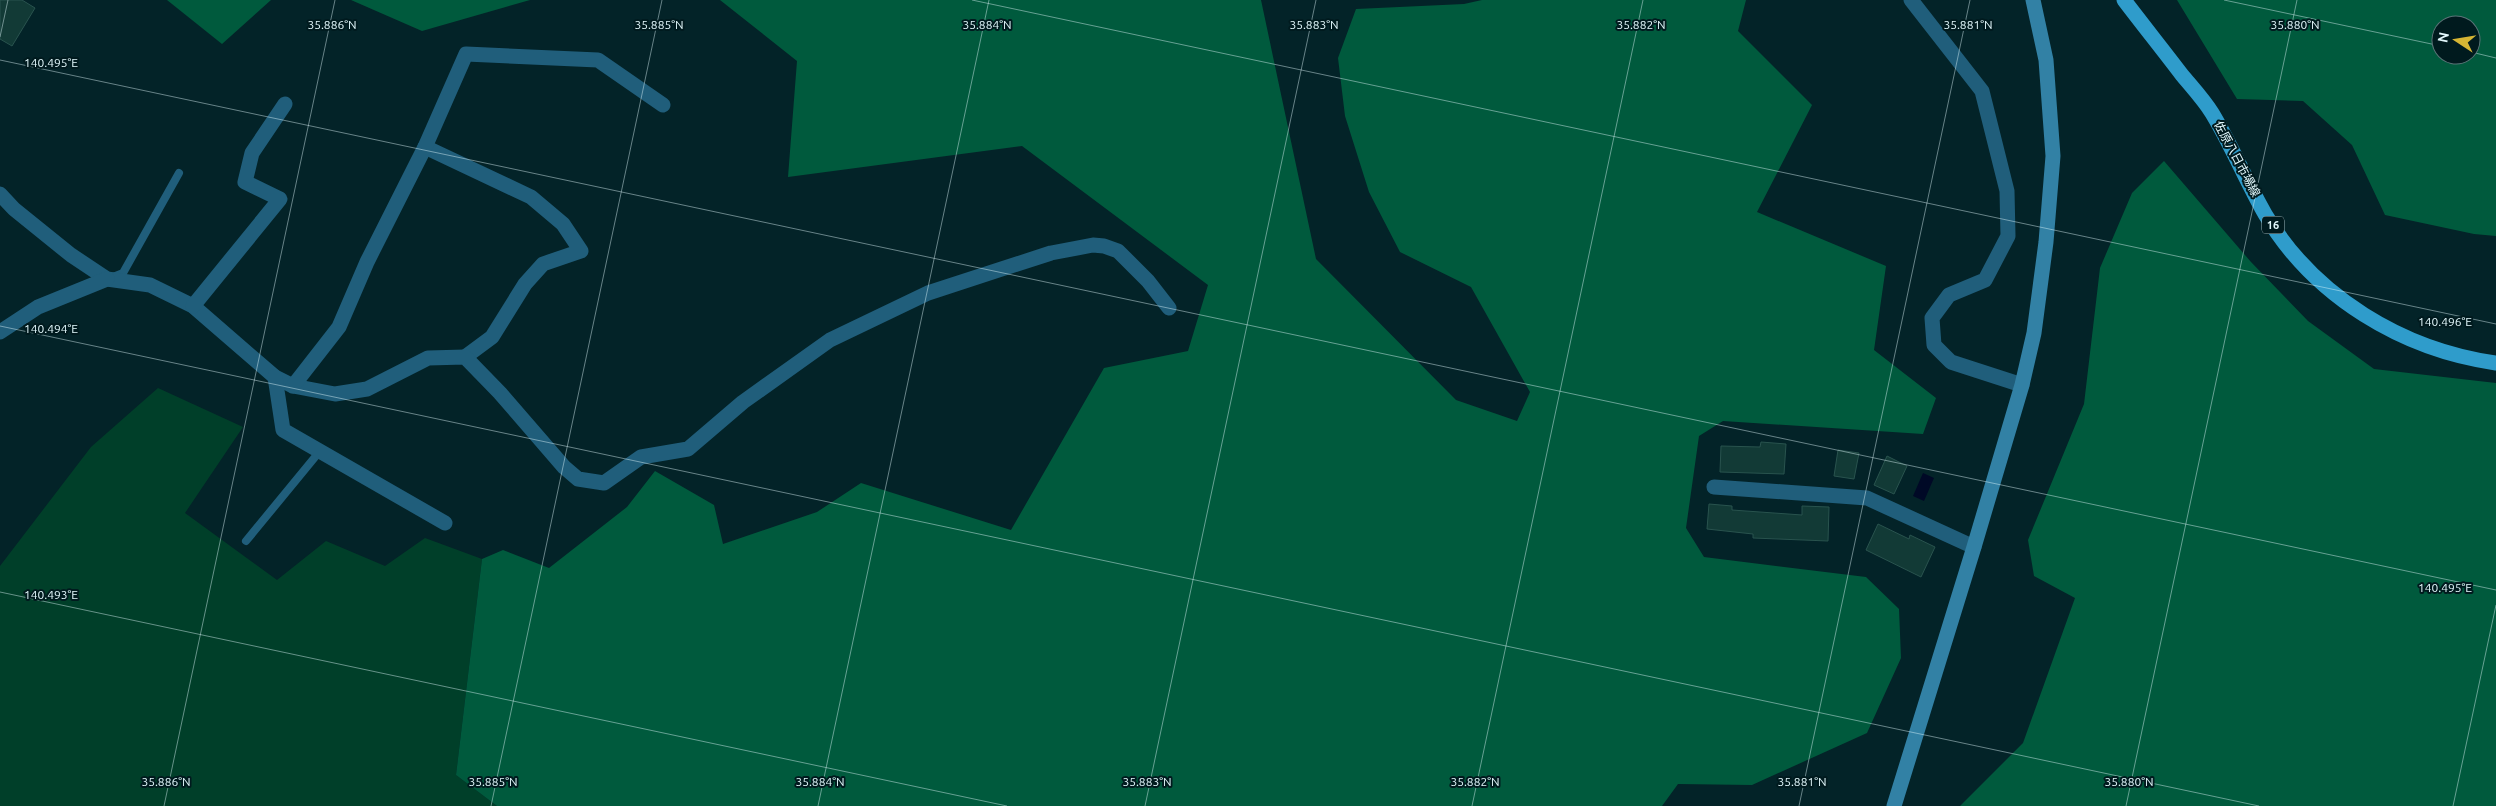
<svg xmlns="http://www.w3.org/2000/svg" width="2496" height="806" font-family="Ubuntu,'Noto Sans JP',sans-serif">
	<style>
		.green { fill: #003f29 }
		.forest { fill: #005a3d; fill-rule: evenodd }
		.water { fill: #000926 }
		.building { fill: #123a36; stroke: #29534e }
		.lines { fill: none; stroke-linecap: round; stroke-linejoin: round }
		.lane { stroke: #205e7b; stroke-width: 8 }
		.street { stroke: #205e7b; stroke-width: 15 }
		.secondary { stroke: #3281a5; stroke-width: 15 }
		.primary { stroke: #2f9ccb; stroke-width: 15 }
		.ticks { fill: none; stroke: #e2f8fc; stroke-width: 1; stroke-opacity: 0.45 }
		.labels { text-anchor: middle; stroke-width: 4; stroke-linejoin: round; paint-order: stroke }
		.shield { fill: #001a1e; stroke: #9eb5b9; stroke-width: 1 }
		.shield-label { font-size: 11px; font-weight: bold; fill: #e2f8fc }
		.street-label { font-size: 12px; fill: #e2f8fc; stroke: #001a1e }
		.ticks-label { font-size: 12px; text-anchor: middle; fill: #e2f8fc; stroke: #001a1e; stroke-width: 4; stroke-linejoin: round; paint-order: stroke }
	</style>
	<rect width="100%" height="100%" fill="#032328"/>
	<!-- green -->
	<polygon class="green" points="158,388 243,427 185,513 277,580 326,541 385,566 425,538 482,559 456,775 497,806 0,806 0,566 91,447"/>
	<!-- forest -->
	<g class="forest">
		<polygon points="167,0 271,0 222,44"/>
		<polygon points="351,0 530,0 422,31"/>
		<polygon points="720,0 1261,0 1316,259 1456,400 1517,421 1530,392 1471,287 1400,252 1369,192 1345,116 1338,58 1356,9 1464,4 1482,0 1746,0 1738,31 1812,105 1757,212 1886,266 1874,350 1936,398 1923,434 1723,421 1699,436 1686,528 1704,557 1866,577 1899,609 1901,658 1867,733 1752,785 1678,784 1662,806 497,806 456,775 482,559 503,550 549,568 627,507 655,471 714,505 723,544 817,512 861,483 1011,530 1104,368 1188,351 1208,285 1022,146 788,177 797,61"/>
		<path d="M2177,0h319v236l-22,-2 -89,-19 -33,-70 -49,-44 -66,-2zM2441,25h30v30h-30z"/>
		<polygon points="2164,161 2251,262 2308,321 2374,369 2496,383 2496,806 1960,806 2023,743 2075,598 2034,576 2028,540 2084,404 2100,268 2132,193"/>
	</g>
	<!-- water -->
	<polygon class="water" points="1923,473 1934,478 1924,501 1913,496"/>
	<!-- building -->
	<g class="building">
		<polygon points="0,0 22,0 35,8 12,46 0,39"/>
		<polygon points="1761,442 1786,444 1784,474 1720,472 1721,446 1760,447"/>
		<polygon points="1838,450 1859,453 1854,479 1834,476"/>
		<polygon points="1887,456 1907,466 1894,494 1874,485"/>
		<polygon points="1709,504 1732,506 1732,510 1802,515 1802,506 1829,507 1828,541 1753,538 1753,534 1707,529"/>
		<polygon points="1878,524 1909,539 1910,535 1935,547 1921,577 1866,550"/>
	</g>
	<g class="lines">
		<!-- lane -->
		<g class="lane">
			<polyline points="113,277 123,273 179,173"/>
			<polyline points="246,541 320,451"/>
		</g>
		<!-- street -->
		<g class="street">
			<polyline points="1911,0 1982,91 2007,191 2008,236 1985,280 1949,295 1932,318 1934,345 1951,362 2022,385"/>
			<polyline points="425,147 531,197 563,224 581,251 543,264 525,284 492,337 465,357"/>
			<polyline points="0,194 14,209 71,255 107,279 150,285 193,306 275,377 293,386 335,394 367,389 428,358 465,357 500,393 564,467 578,479 604,483 641,457 688,449 743,402 830,340 928,293 1051,253 1093,245 1104,246 1118,251 1148,281 1169,308"/>
			<polyline points="193,306 280,199 245,182 252,153 285,104"/>
			<polyline points="0,332 38,307 107,279"/>
			<polyline points="275,377 283,430 445,523"/>
			<polyline points="293,386 339,327 367,262 425,147 466,54 598,60 663,105"/>
			<polyline points="1714,487 1867,498 1974,547"/>
		</g>
		<!-- secondary -->
		<polyline class="secondary" points="1894,806 1974,547 2022,385 2034,333 2046,242 2053,156 2046,60 2033,0"/>
		<!-- primary -->
		<path class="primary" d="M2124,0c19,25 39,50 58,75 10,12 22,25 30,38 20,33 34,68 53,101 49,83 138,136 231,149"/>
	</g>
	<!-- ticks -->
	<path class="ticks" d="M972,0l1524,324M2224,0l217,46M0,37l8,-37M2471,52l25,6M0,60l2496,530M0,326l2259,480M0,592l1007,214M164,806l171,-806M491,806l171,-806M818,806l171,-806M1145,806l171,-806M1472,806l171,-806M1799,806l171,-806M2126,806l171,-806M2453,806l43,-201"/>
	<g class="labels">
		<!-- shield labels -->
		<rect class="shield" x="2262" y="216.5" width="22" height="17" rx="4"/>
		<g class="shield-label">
			<text x="2273" y="229">16</text>
		</g>
		<!-- street labels -->
		<g class="street-label">
			<text transform="translate(2237 159) rotate(62)" y="4">佐原八日市場線</text>
		</g>
	</g>
	<g class="ticks-label">
		<text x="332" y="29">35.886°N</text>
		<text x="659" y="29">35.885°N</text>
		<text x="987" y="29">35.884°N</text>
		<text x="1314" y="29">35.883°N</text>
		<text x="1641" y="29">35.882°N</text>
		<text x="1968" y="29">35.881°N</text>
		<text x="2295" y="29">35.880°N</text>
		<text x="51" y="67">140.495°E</text>
		<text x="2445" y="326">140.496°E</text>
		<text x="51" y="333">140.494°E</text>
		<text x="2445" y="592">140.495°E</text>
		<text x="51" y="599">140.493°E</text>
		<text x="166" y="786">35.886°N</text>
		<text x="493" y="786">35.885°N</text>
		<text x="820" y="786">35.884°N</text>
		<text x="1147" y="786">35.883°N</text>
		<text x="1475" y="786">35.882°N</text>
		<text x="1802" y="786">35.881°N</text>
		<text x="2129" y="786">35.880°N</text>
	</g>
	<!-- north arrow -->
	<g transform="translate(2456 40) rotate(282)"><circle r="24" fill="#001a1e" stroke="#5a7377"/>
	<path d="M0-4L9 19L0 12L-9 19Z" fill="#d5b534"/>
	<text y="-8" font-size="14" font-weight="bold" text-anchor="middle" fill="#e2f8fc">N</text>
	</g>
</svg>
